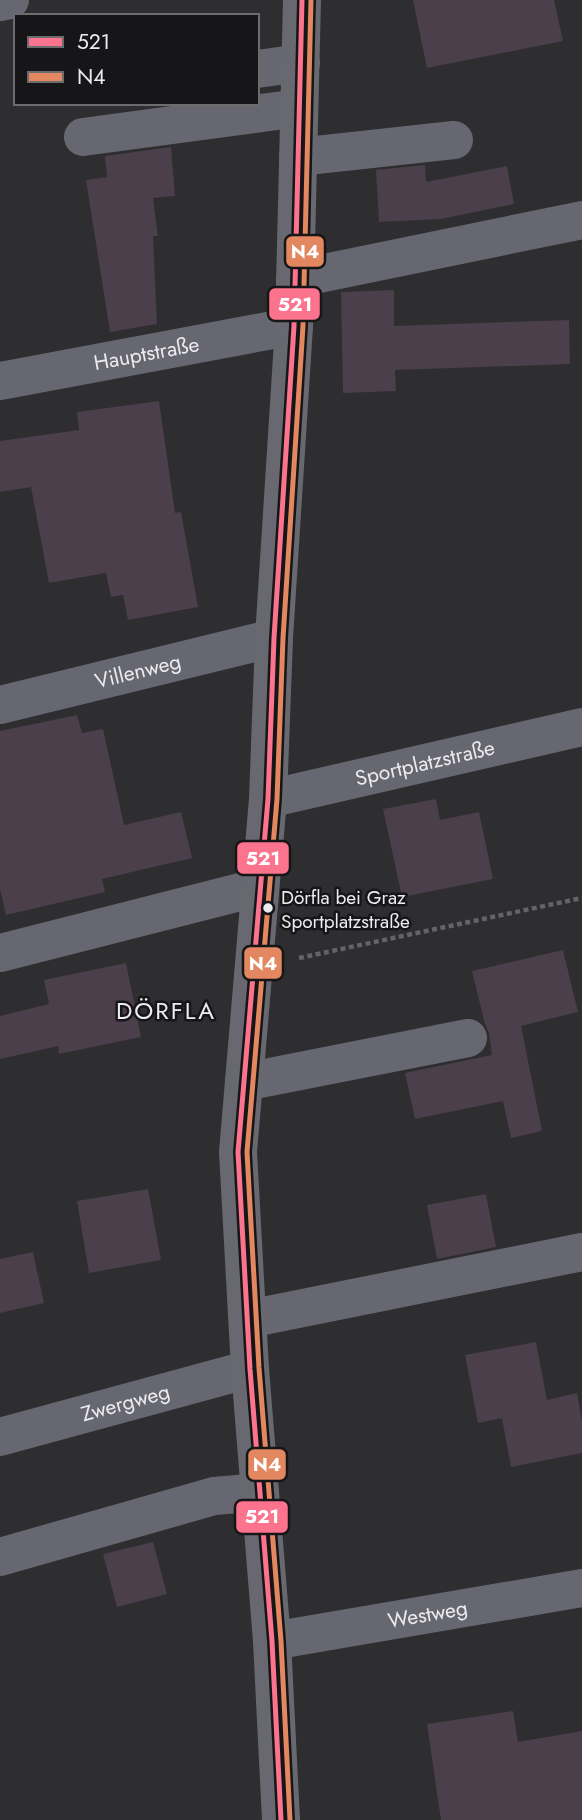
<svg xmlns="http://www.w3.org/2000/svg" width="582" height="1820" font-family="Jost,sans-serif">
	<style>
		.building { fill: #4a3f4b }
		.lines { fill: none; stroke-linecap: round; stroke-linejoin: round }
		.path { stroke: #636368; stroke-width: 4.5; stroke-dasharray: 5 3.5; stroke-linecap: butt }
		.minor { stroke: #666770; stroke-width: 38 }
		.major { stroke: #686871; stroke-width: 38 }
		.bus-1-casing { stroke: #161517; stroke-width: 10 }
		.bus-2-casing { stroke: #161517; stroke-width: 10 }
		.bus-1 { stroke: #fc738d; stroke-width: 5 }
		.bus-2 { stroke: #e28760; stroke-width: 5 }
		.bus-dot { fill: #ecebee; stroke: #161517; stroke-width: 2.5 }
		.labels { text-anchor: middle; stroke-width: 5; stroke-linejoin: round; paint-order: stroke }
		.bus-label { font-size: 19px; fill: #ecebee; stroke: #161517; text-anchor: start }
		.street-label { font-size: 21px; fill: #ecebee; stroke: #161517 }
		.quarter-label { font-size: 24px; letter-spacing: 2px; fill: #ecebee; stroke: #161517 }
		.line-badge { stroke: #161517; stroke-width: 2.5 }
		.badge-label { font-size: 19px; text-anchor: middle; font-weight: bold; fill: #fff }
	</style>
	<rect width="100%" height="100%" fill="#2e2d30"/>
	<!-- building -->
	<g class="building">
		<polygon points="413,0 554,0 563,41 427,68"/>
		<polygon points="171,147 175,196 153,198 158,236 153,236 157,324 110,332 86,180 107,177 105,156"/>
		<polygon points="425,165 426,182 507,166 514,204 441,219 379,222 376,170"/>
		<polygon points="394,290 394,326 569,320 570,364 395,370 396,391 343,393 341,292"/>
		<polygon points="159,401 175,513 181,512 198,607 128,620 123,595 111,597 106,573 49,583 31,487 0,492 0,441 79,430 77,412"/>
		<polygon points="77,715 82,733 103,729 124,825 181,812 192,858 102,879 105,892 6,915 0,889 0,731"/>
		<polygon points="436,799 440,820 479,812 493,879 402,897 383,809"/>
		<polygon points="563,950 578,1012 521,1026 542,1131 511,1138 503,1101 415,1119 405,1073 492,1055 489,1033 485,1024 472,971"/>
		<polygon points="126,963 141,1037 59,1054 58,1046 0,1059 0,1016 49,1004 44,980"/>
		<polygon points="148,1189 161,1260 89,1273 77,1201"/>
		<polygon points="486,1194 496,1247 437,1259 427,1205"/>
		<polygon points="33,1252 44,1303 0,1313 0,1259"/>
		<polygon points="536,1342 547,1400 577,1393 582,1421 582,1453 511,1467 502,1418 478,1423 465,1355"/>
		<polygon points="153,1542 167,1594 117,1607 103,1554"/>
		<polygon points="513,1711 518,1742 582,1731 582,1820 441,1820 427,1724"/>
	</g>
	<g class="lines">
		<!-- path -->
		<polyline class="path" points="299,958 582,898"/>
		<!-- minor -->
		<g class="minor">
			<polyline points="0,2 10,0"/>
			<polyline points="257,69 301,63"/>
			<polyline points="83,137 299,108"/>
			<polyline points="298,157 454,140"/>
			<polyline points="295,279 582,220"/>
			<path id="s1" d="M0,381l294,-55"/>
			<path id="s2" d="M0,705l274,-67"/>
			<path id="s3" d="M268,799l314,-72"/>
			<polyline points="0,953 260,887"/>
			<polyline points="244,1082 468,1038"/>
			<polyline points="248,1319 582,1252"/>
			<path id="s4" d="M0,1437l250,-68"/>
			<polyline points="0,1557 214,1496 260,1492"/>
			<path id="s5" d="M272,1641l310,-53"/>
		</g>
		<!-- major -->
		<polyline class="major" points="281,1820 272,1641 250,1369 238,1152 268,799 274,638 294,326 302,0"/>
		<!-- bus-1 casing -->
		<g class="bus-1-casing">
			<polyline id="bus-1" points="281,1820 272,1641 250,1369 238,1152 268,799 274,638 294,326 302,0"/>
		</g>
		<!-- bus-2 casing -->
		<g class="bus-2-casing">
			<polyline id="bus-2" points="290,1820 281,1641 259,1368 247,1152 277,799 283,638 303,326 311,0"/>
		</g>
		<!-- bus-1 -->
		<use href="#bus-1" class="bus-1"/>
		<!-- bus-2 -->
		<use href="#bus-2" class="bus-2"/>
	</g>
	<!-- markers -->
	<circle class="bus-dot" cx="268" cy="908" r="6"/>
	<g class="labels">
		<!-- bus labels -->
		<g class="bus-label">
			<text x="281" y="904">Dörfla bei Graz<tspan x="281" dy="24">Sportplatzstraße</tspan></text>
		</g>
		<!-- street labels -->
		<g class="street-label">
			<text dy="7" stroke="none"><textPath href="#s1" startOffset="149">Hauptstraße</textPath></text>
			<text dy="7" stroke="none"><textPath href="#s2" startOffset="142">Villenweg</textPath></text>
			<text dy="7" stroke="none"><textPath href="#s3" startOffset="161">Sportplatzstraße</textPath></text>
			<text dy="7" stroke="none"><textPath href="#s4" startOffset="130">Zwergweg</textPath></text>
			<text dy="7" stroke="none"><textPath href="#s5" startOffset="158">Westweg</textPath></text>
		</g>
		<!-- quarter labels -->
		<g class="quarter-label">
			<text x="166" y="1019">DÖRFLA</text>
		</g>
	</g>
	<g class="line-badge">
		<rect x="285" y="235" width="40" height="33" rx="7" fill="#e28760"/>
		<rect x="268" y="287" width="53" height="34" rx="7" fill="#fc738d"/>
		<rect x="236" y="841" width="54" height="34" rx="7" fill="#fc738d"/>
		<rect x="243" y="946" width="40" height="34" rx="7" fill="#e28760"/>
		<rect x="247" y="1448" width="40" height="33" rx="7" fill="#e28760"/>
		<rect x="235" y="1500" width="54" height="34" rx="7" fill="#fc738d"/>
	</g>
	<g class="badge-label">
		<text x="305" y="258">N4</text>
		<text x="295" y="311">521</text>
		<text x="263" y="865">521</text>
		<text x="263" y="970">N4</text>
		<text x="267" y="1471">N4</text>
		<text x="262" y="1523">521</text>
	</g>
	<!-- legend -->
	<rect x="14" y="14" width="245" height="91" fill="#161517" stroke="#6c6b6d" stroke-width="2"/>
	<rect x="28" y="37" width="35" height="10" fill="#fc738d" stroke="#6c6b6d" stroke-width="2"/>
	<text x="77" y="49" font-size="21" fill="#ecebee">521</text>
	<rect x="28" y="72" width="35" height="10" fill="#e28760" stroke="#6c6b6d" stroke-width="2"/>
	<text x="77" y="84" font-size="21" fill="#ecebee">N4</text>
</svg>
